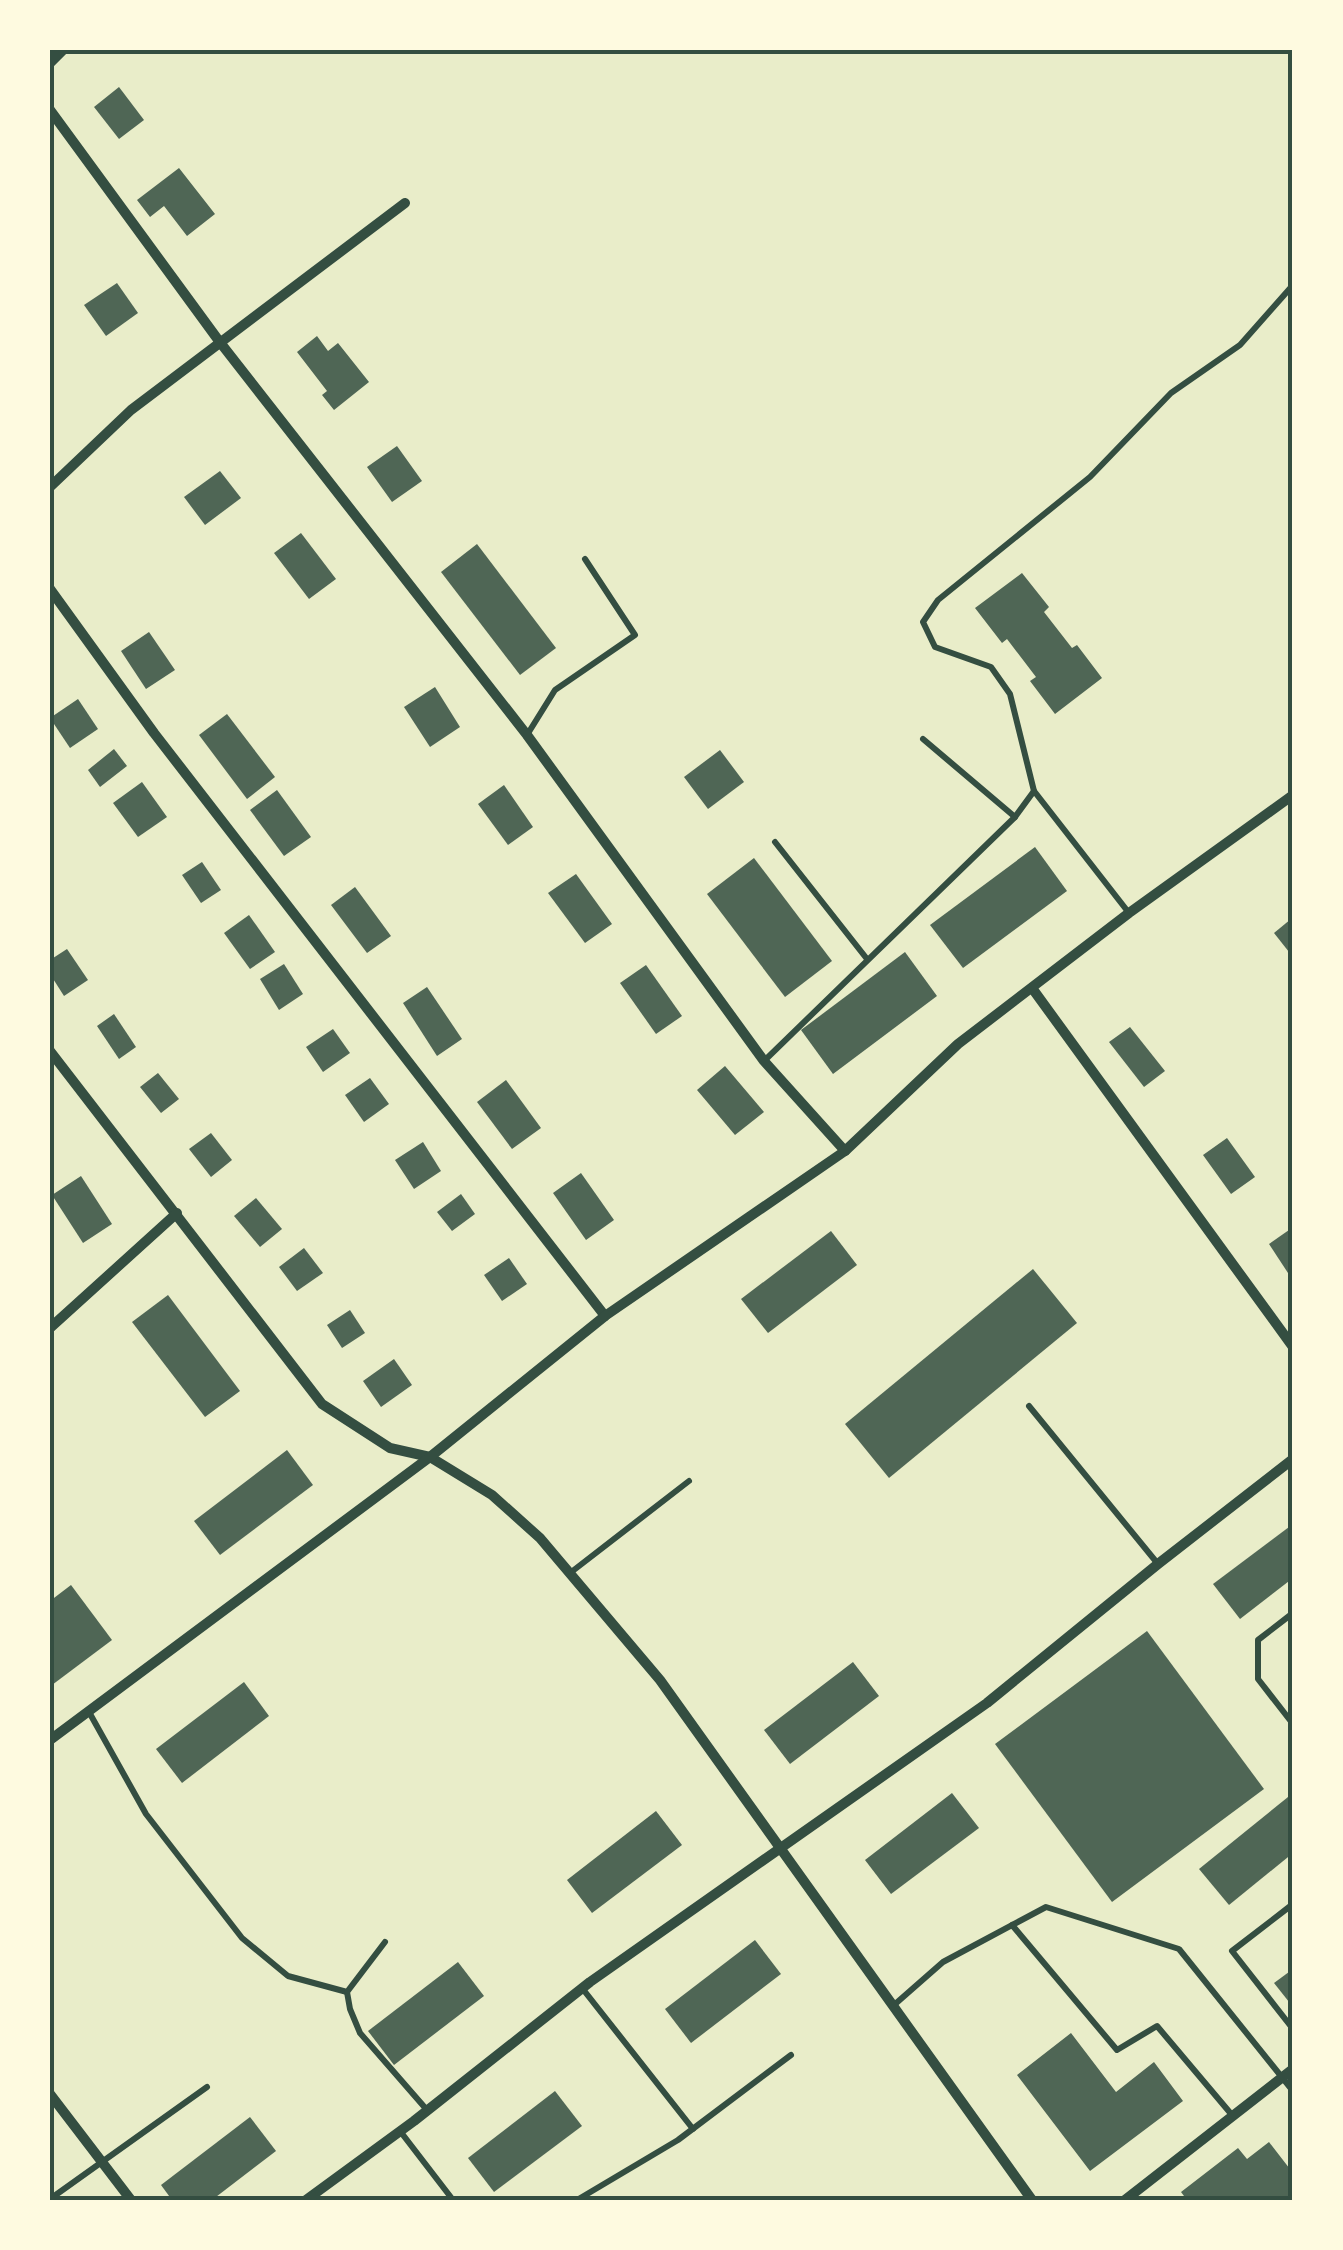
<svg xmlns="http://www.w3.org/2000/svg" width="1343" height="2250" font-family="'Alegreya Sans',sans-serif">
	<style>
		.building { fill: #4f6655 }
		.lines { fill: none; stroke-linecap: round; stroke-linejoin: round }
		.service { stroke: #344e41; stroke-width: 6 }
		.minor { stroke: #344e41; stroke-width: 10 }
		.neatline { fill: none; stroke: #344e41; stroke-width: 4 }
	</style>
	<rect width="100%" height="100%" fill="#e9edc9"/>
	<!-- building -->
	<g class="building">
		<polygon points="119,87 144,120 119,139 94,107"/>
		<polygon points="179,168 215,214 187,236 164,206 150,217 137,200"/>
		<polygon points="117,283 138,313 106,336 84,305"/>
		<polygon points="317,336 328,351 338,343 369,382 334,410 322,395 327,391 297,352"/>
		<polygon points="397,446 422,481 392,502 367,467"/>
		<polygon points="220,471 241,498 205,525 184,497"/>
		<polygon points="301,533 336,579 309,599 274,553"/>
		<polygon points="477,544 556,648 520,675 441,572"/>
		<polygon points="1022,573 1049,607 1044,612 1072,648 1077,645 1102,678 1055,714 1030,681 1036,677 1007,639 1002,643 975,608"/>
		<polygon points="149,632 175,670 146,689 121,651"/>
		<polygon points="435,687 460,727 430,747 404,707"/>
		<polygon points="78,699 98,729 70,748 50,718"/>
		<polygon points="227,714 275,777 247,799 199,735"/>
		<polygon points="114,749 127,766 100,787 88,770"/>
		<polygon points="720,750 744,782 708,809 684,777"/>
		<polygon points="142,782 167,817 138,837 113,803"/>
		<polygon points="504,785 533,827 508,845 478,804"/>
		<polygon points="277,790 311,837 284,856 250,810"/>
		<polygon points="1035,847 1067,891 963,968 930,925"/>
		<polygon points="754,858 832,961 785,997 707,894"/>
		<polygon points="202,862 221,890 201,903 182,875"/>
		<polygon points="576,874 612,924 585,943 548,893"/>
		<polygon points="355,887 391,936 367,953 331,905"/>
		<polygon points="249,915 275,952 250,969 224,933"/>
		<polygon points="1291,919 1293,921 1293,957 1274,933"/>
		<polygon points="67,949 88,980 64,996 50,974 50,960"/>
		<polygon points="905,952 937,996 833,1074 801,1030"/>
		<polygon points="284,964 303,994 279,1010 260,979"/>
		<polygon points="646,965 682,1016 656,1034 620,983"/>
		<polygon points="427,987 462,1039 437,1056 403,1003"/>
		<polygon points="114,1014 136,1047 119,1059 97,1026"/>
		<polygon points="1130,1027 1165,1071 1144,1087 1109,1042"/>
		<polygon points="333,1029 350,1053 323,1072 306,1047"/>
		<polygon points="725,1066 764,1112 735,1135 697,1090"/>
		<polygon points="158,1073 179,1099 161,1113 140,1087"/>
		<polygon points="370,1078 389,1104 364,1122 345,1095"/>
		<polygon points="506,1080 541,1128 512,1149 477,1102"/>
		<polygon points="211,1133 232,1160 211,1177 189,1149"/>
		<polygon points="1227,1138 1255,1177 1231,1194 1203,1155"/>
		<polygon points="423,1142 441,1171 414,1189 395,1160"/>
		<polygon points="581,1173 614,1220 586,1240 553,1193"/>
		<polygon points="81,1176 112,1224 83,1243 52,1195"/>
		<polygon points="461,1194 475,1214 452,1231 437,1212"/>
		<polygon points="256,1198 282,1229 260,1247 234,1216"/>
		<polygon points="1289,1230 1293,1235 1293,1270 1288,1273 1269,1244"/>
		<polygon points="831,1231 857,1265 768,1333 741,1299"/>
		<polygon points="304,1248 323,1273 297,1291 279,1267"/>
		<polygon points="509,1258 527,1284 502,1301 484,1275"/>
		<polygon points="1033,1269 1077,1323 889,1478 845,1424"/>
		<polygon points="168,1295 240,1391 205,1417 132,1322"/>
		<polygon points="350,1310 365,1333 342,1348 327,1325"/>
		<polygon points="394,1359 412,1385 381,1407 363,1381"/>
		<polygon points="287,1450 313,1485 220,1555 194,1521"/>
		<polygon points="1293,1524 1293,1578 1240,1619 1213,1584"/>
		<polygon points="71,1585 112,1640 52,1685 50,1683 50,1601"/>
		<polygon points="1147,1631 1264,1789 1112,1902 995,1744"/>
		<polygon points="853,1662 879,1696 790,1764 764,1730"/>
		<polygon points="244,1682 269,1716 182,1783 156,1749"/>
		<polygon points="952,1793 979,1828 891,1894 865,1860"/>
		<polygon points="1293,1793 1293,1853 1229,1905 1199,1869"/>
		<polygon points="656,1811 682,1845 592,1913 567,1880"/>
		<polygon points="755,1940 781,1974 691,2043 665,2009"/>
		<polygon points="458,1962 484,1996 394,2065 368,2031"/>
		<polygon points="1293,1969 1293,2007 1274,1983"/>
		<polygon points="1071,2033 1116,2092 1154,2062 1183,2101 1090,2171 1017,2075"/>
		<polygon points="555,2091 582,2126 494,2192 468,2158"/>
		<polygon points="250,2117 276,2151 212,2200 172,2200 161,2185"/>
		<polygon points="1269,2142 1293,2173 1293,2200 1187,2200 1181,2192 1238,2148 1247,2159"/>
	</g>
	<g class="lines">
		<!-- service -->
		<g class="service">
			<polyline points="527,735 555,690 635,635 585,559"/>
			<polyline points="923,739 1015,817 1034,791 1129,913"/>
			<polyline points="1034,791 1010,694 991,667 935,647 923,622 938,600 1090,477 1171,393 1240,345 1293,285"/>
			<polyline points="775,842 867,959"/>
			<polyline points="764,1061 1015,817"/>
			<polyline points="1029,1406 1158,1564"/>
			<polyline points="570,1573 689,1481"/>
			<polyline points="1293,1613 1258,1640 1258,1679 1293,1724"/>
			<polyline points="89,1712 146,1814 242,1938 288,1976 347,1992 385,1942"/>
			<polyline points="1293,1904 1232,1951 1293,2029"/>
			<polyline points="1012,1925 1117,2050 1157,2026 1232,2115"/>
			<polyline points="582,1988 693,2129"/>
			<polyline points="347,1992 350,2009 360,2033 427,2110"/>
			<polyline points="894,2005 943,1962 1046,1907 1179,1949 1293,2091"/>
			<polyline points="400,2131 453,2200"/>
			<polyline points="50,2199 207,2087"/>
			<polyline points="577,2200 678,2140 791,2055"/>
		</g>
		<!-- minor -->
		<g class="minor">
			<polyline points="50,63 63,50"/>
			<polyline points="50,110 219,341 527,735 764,1061 845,1151"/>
			<polyline points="50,487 131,410 405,203"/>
			<polyline points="50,589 154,733 605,1316"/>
			<polyline points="1032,988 1293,1347"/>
			<polyline points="50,1051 322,1404 390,1448 430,1457 492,1495 540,1538 660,1680 1032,2200"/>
			<polyline points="50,1328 177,1213"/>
			<polyline points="50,1740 430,1457 605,1316 845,1151 958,1044 1129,913 1293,795"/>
			<polyline points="50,2094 131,2200"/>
			<polyline points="306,2200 414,2121 590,1982 987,1703 1158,1564 1293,1459"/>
			<polyline points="1125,2200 1293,2069"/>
		</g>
	</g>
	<!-- border -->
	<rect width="1343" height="2250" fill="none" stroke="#fefae0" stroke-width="105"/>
	<rect x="52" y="52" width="1238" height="2146" class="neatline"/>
</svg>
